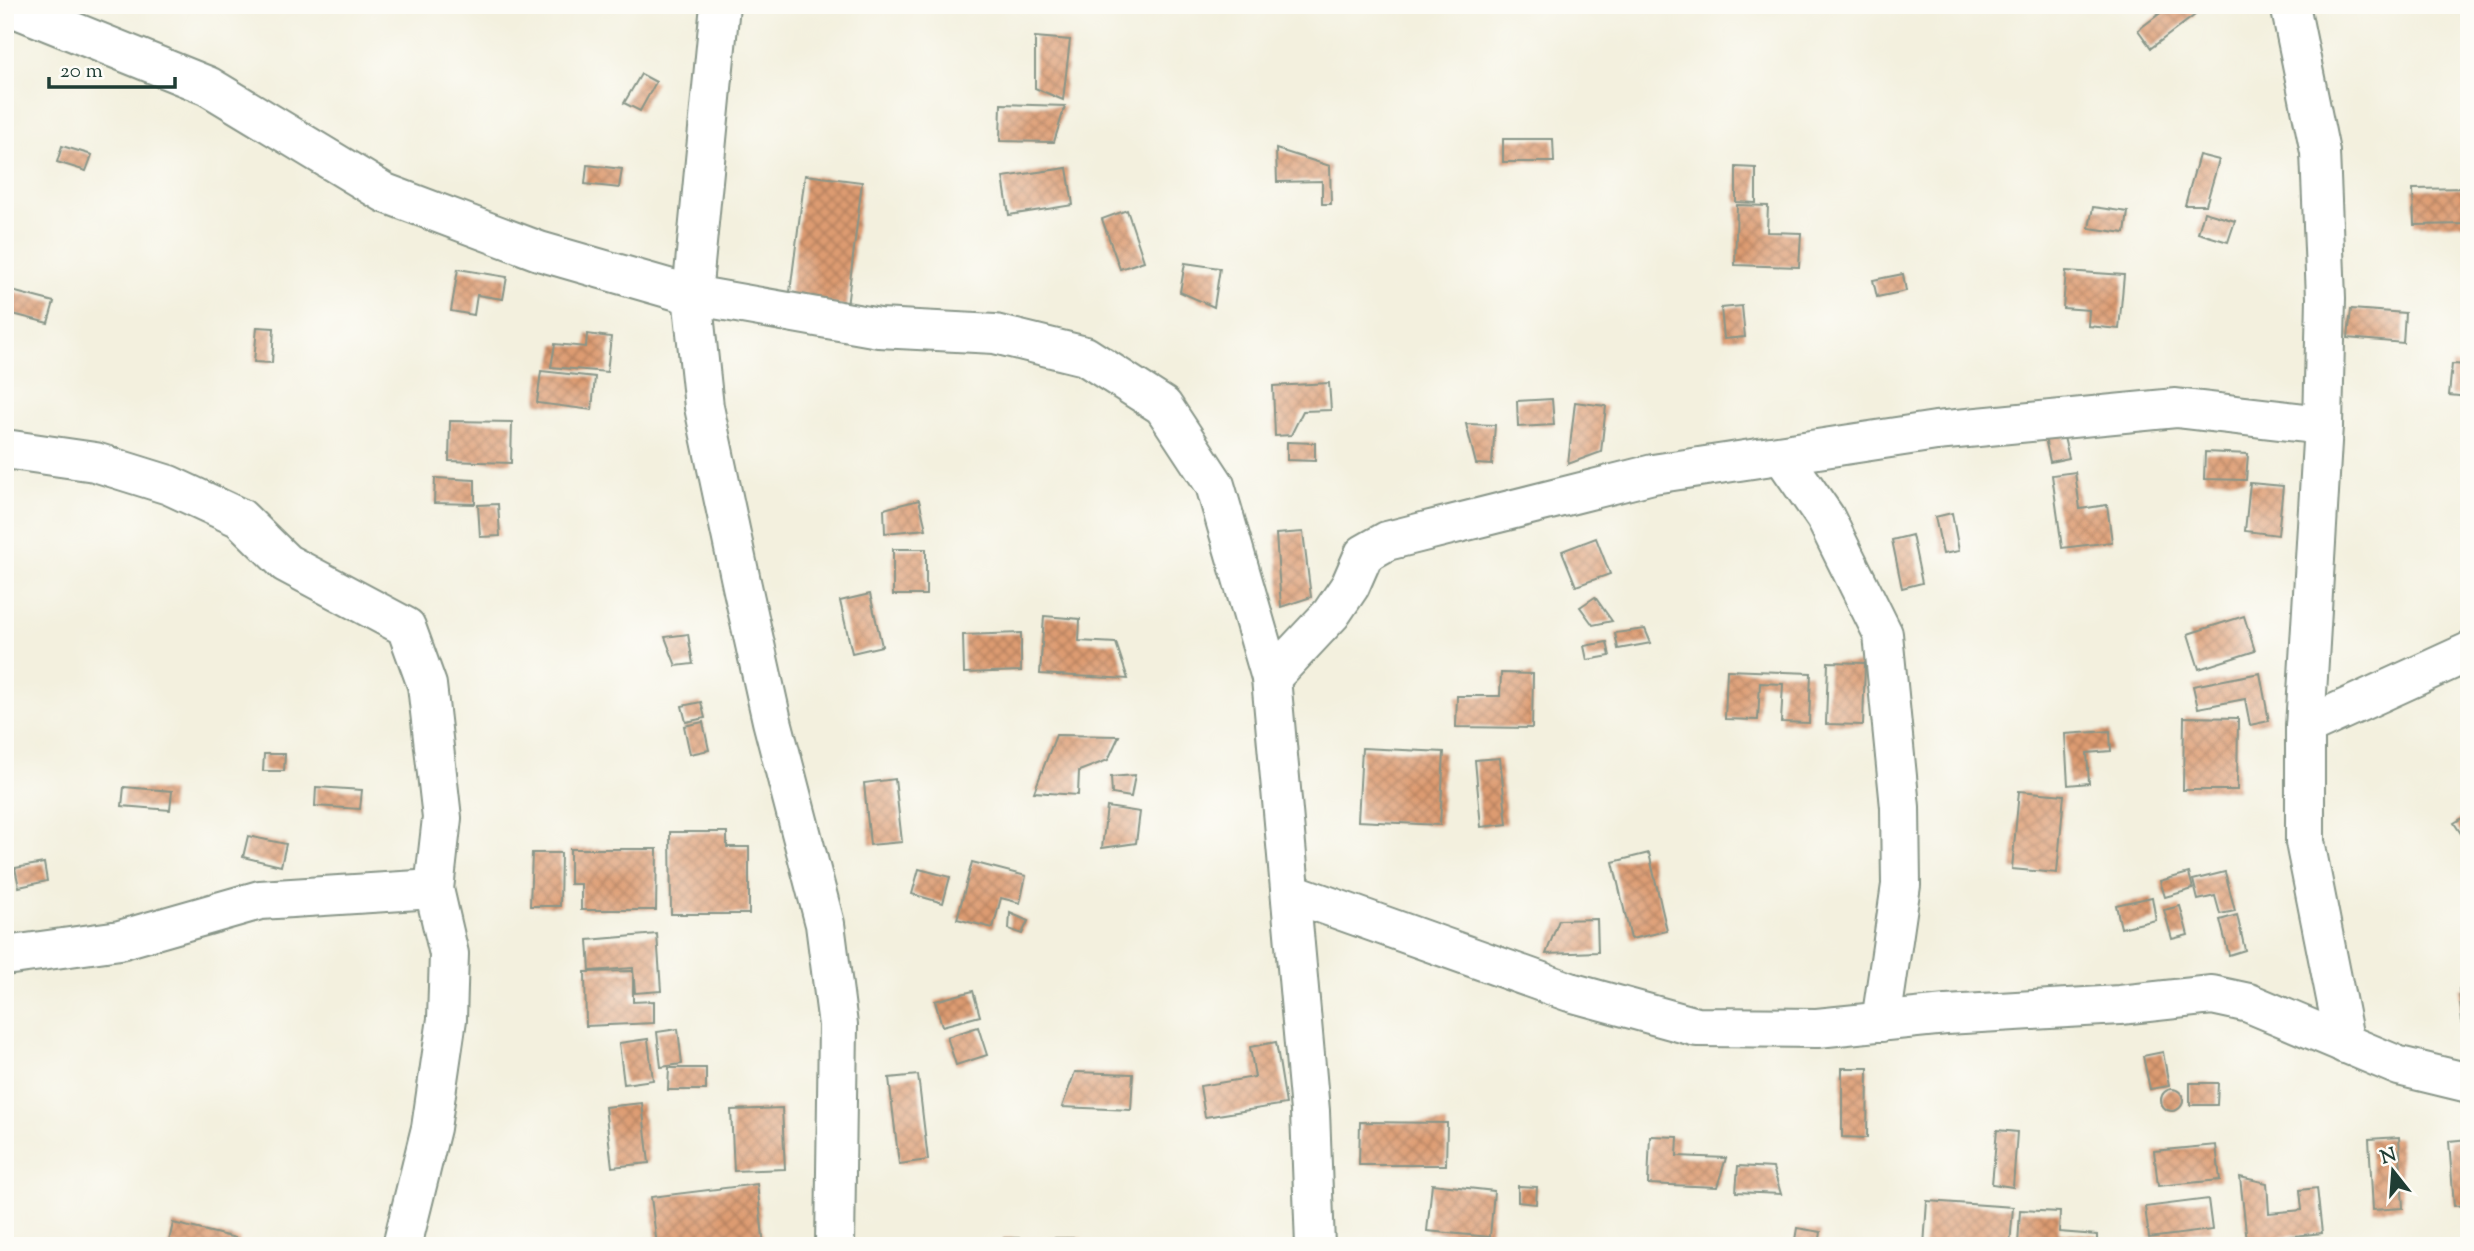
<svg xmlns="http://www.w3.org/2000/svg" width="2474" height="1251" font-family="'Sorts Mill Goudy',serif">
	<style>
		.building { fill: url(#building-cross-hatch) }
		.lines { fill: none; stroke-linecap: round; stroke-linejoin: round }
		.minor-casing { stroke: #899689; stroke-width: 42 }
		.minor { stroke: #fff; stroke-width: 38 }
	</style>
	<defs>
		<pattern id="building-cross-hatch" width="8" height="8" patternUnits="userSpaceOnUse" patternTransform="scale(1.75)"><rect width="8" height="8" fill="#dd9b71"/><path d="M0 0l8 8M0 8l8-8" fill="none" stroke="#b3805e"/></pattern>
	</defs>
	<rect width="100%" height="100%" fill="#fdfcf7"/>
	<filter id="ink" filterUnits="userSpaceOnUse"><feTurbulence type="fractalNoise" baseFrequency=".0143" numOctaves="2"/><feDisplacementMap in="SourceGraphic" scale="14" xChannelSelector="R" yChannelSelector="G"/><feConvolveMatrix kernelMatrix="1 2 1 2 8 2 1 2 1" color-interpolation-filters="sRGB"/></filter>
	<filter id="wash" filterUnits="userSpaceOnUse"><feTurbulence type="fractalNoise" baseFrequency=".00686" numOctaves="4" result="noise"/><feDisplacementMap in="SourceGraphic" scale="28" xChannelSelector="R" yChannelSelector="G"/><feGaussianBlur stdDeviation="1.57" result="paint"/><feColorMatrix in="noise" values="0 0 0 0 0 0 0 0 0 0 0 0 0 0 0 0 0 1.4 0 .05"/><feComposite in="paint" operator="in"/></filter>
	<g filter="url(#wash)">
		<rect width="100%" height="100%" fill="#f3f0de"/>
		<g id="blocks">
			<!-- building -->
			<g class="building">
				<polygon points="2171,5 2187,5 2195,15 2151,48 2138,30"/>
				<polygon points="1035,37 1070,40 1063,100 1035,88"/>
				<polygon points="641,74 656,82 640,111 624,103"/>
				<polygon points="1001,104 1065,106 1054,142 1000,141"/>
				<polygon points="1503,139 1553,139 1554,162 1503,162"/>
				<polygon points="62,146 92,155 86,171 57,162"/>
				<polygon points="1276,149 1330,166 1331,204 1322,204 1322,181 1277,182"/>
				<polygon points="2199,155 2219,160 2206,205 2185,205"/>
				<polygon points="587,165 622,169 619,188 585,184"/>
				<polygon points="1736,167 1756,168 1756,203 1736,202"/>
				<polygon points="1067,168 1073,205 1009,215 1003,177"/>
				<polygon points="805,175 862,182 847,307 789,300"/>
				<polygon points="2469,188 2469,224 2414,225 2413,189"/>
				<polygon points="1737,205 1768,206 1767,232 1801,233 1799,267 1735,265"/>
				<polygon points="2093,207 2128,212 2125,233 2089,228"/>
				<polygon points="1127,210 1144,261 1120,269 1102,219"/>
				<polygon points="2204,212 2235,221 2228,242 2198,233"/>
				<polygon points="1185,263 1220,268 1214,307 1180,292"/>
				<polygon points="458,269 507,277 503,299 477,295 474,315 451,311"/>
				<polygon points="2066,271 2124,275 2119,329 2088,326 2089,310 2063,308"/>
				<polygon points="1903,274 1906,291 1877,297 1873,280"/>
				<polygon points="8,290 54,302 48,323 5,312"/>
				<polygon points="1742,306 1745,337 1724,339 1721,308"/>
				<polygon points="2351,309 2405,313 2403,343 2348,338"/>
				<polygon points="257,327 274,328 272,363 254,362"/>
				<polygon points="587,334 611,337 607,372 551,367 555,344 586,347"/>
				<polygon points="2452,364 2469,365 2469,397 2449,395"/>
				<polygon points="541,371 595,377 592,410 537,403"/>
				<polygon points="1329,383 1331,410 1303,411 1291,435 1275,436 1273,386"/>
				<polygon points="1552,399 1554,425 1518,427 1517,401"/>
				<polygon points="1575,402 1606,406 1601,452 1568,464"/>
				<polygon points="450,421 512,422 511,463 449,461"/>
				<polygon points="1466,424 1495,425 1492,465 1476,464"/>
				<polygon points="2062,429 2069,458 2050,462 2044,433"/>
				<polygon points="1287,442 1315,443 1315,461 1287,460"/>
				<polygon points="2205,452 2248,454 2246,480 2204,479"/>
				<polygon points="2075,472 2080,509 2107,505 2112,542 2062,548 2052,475"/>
				<polygon points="435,478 475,480 475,504 434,503"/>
				<polygon points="2250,483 2283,486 2278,535 2245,531"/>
				<polygon points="919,500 926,529 885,533 884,509"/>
				<polygon points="498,504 500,536 480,537 478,505"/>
				<polygon points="1952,513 1959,551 1943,554 1935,517"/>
				<polygon points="1303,532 1311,597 1281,607 1276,534"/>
				<polygon points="1912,535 1922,583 1902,588 1892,540"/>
				<polygon points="1596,538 1610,574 1576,586 1562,551"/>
				<rect x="893" y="549" width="33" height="46"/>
				<polygon points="870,594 882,646 852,653 840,601"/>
				<polygon points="1595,597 1612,621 1593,625 1580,607"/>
				<polygon points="1044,616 1080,619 1079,641 1116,643 1128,679 1040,674"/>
				<polygon points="2244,616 2255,651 2199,669 2188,634"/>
				<polygon points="1645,629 1651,643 1618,649 1615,633"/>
				<polygon points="1021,633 1021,671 964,673 963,635"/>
				<polygon points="688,634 693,664 676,666 665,637"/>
				<polygon points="1607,642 1610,656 1587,660 1584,646"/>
				<polygon points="1828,662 1865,663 1863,725 1826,724"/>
				<polygon points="1727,670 1811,673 1809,723 1781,722 1783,684 1760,683 1758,720 1725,719"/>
				<polygon points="1501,673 1533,674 1532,728 1456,727 1457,696 1500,696"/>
				<polygon points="2260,673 2269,721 2250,725 2245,699 2198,708 2193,686"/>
				<polygon points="701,702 705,718 686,722 682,706"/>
				<polygon points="2184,717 2238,718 2237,790 2183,790"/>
				<polygon points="703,722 709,750 690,754 684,726"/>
				<polygon points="2110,731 2111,751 2087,753 2089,783 2068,785 2065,734"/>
				<polygon points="1056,735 1119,736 1108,760 1079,771 1078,795 1034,792"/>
				<polygon points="1362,748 1444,752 1440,825 1358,821"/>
				<polygon points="264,754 285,754 284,771 263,771"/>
				<polygon points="1500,758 1507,824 1481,827 1475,760"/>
				<polygon points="1135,775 1131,797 1112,794 1111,777"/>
				<polygon points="895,779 902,842 870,845 864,783"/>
				<polygon points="124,787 172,791 170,810 122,806"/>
				<polygon points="316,787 362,790 360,809 315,806"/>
				<polygon points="2019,791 2064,795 2057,873 2012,869"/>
				<polygon points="1107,807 1140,812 1136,843 1102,848"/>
				<polygon points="2469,814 2469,835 2464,838 2454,823"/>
				<polygon points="670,832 727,832 727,847 749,847 749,914 671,914"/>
				<polygon points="248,836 286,844 281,866 243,857"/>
				<polygon points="570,849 657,849 656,910 581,910 581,884 570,884"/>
				<polygon points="532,853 561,853 560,906 530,906"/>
				<polygon points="1649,853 1667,931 1631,939 1613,862"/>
				<polygon points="972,862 1026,876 1020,903 1001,898 993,928 957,919"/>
				<polygon points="44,863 47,881 19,887 15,868"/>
				<polygon points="919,869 950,877 943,903 912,894"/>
				<polygon points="2225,872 2235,911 2220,914 2215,896 2198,900 2193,880"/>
				<polygon points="2189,873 2193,889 2165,897 2160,881"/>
				<polygon points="2152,897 2156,920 2121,928 2116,905"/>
				<polygon points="2180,906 2188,935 2172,939 2164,910"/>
				<polygon points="1010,913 1028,921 1022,934 1009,929"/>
				<polygon points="2237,915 2245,950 2229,955 2220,920"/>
				<polygon points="1597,919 1598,952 1546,954 1559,920"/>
				<polygon points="657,934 661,991 635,993 633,968 590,971 588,940"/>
				<polygon points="633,971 633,1002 654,1001 654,1023 586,1026 585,972"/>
				<polygon points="2469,988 2469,1054 2465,1054 2459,989"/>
				<polygon points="973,991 980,1016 942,1026 935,1001"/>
				<polygon points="978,1027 987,1055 956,1065 947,1037"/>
				<polygon points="678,1029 682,1064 661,1067 657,1032"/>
				<polygon points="648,1039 653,1080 624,1084 619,1043"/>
				<polygon points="1276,1042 1286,1104 1205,1117 1200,1086 1255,1077 1250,1047"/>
				<polygon points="2163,1052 2169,1086 2150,1089 2143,1056"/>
				<polygon points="669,1068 706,1068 706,1090 668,1090"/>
				<polygon points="1842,1068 1868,1068 1867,1138 1842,1137"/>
				<polygon points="1075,1072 1133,1074 1131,1110 1062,1107"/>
				<polygon points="918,1075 928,1160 899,1164 889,1078"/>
				<polygon points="2190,1083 2218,1083 2217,1105 2190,1105"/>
				<circle cx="2172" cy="1100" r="11"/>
				<polygon points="642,1103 649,1163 612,1167 605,1107"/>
				<polygon points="782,1108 785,1169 734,1171 731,1110"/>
				<polygon points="1360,1122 1447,1123 1446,1165 1359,1165"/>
				<polygon points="1997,1130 2017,1132 2013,1187 1992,1184"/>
				<polygon points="1650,1136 1678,1137 1677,1156 1726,1158 1717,1187 1648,1184"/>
				<polygon points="2399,1137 2403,1208 2373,1210 2369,1139"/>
				<polygon points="2469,1139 2469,1205 2454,1206 2449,1141"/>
				<polygon points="2216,1145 2220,1180 2158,1186 2154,1151"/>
				<polygon points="1738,1166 1773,1168 1781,1194 1736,1192"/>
				<polygon points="2240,1177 2267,1183 2269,1213 2302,1210 2300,1190 2317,1188 2322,1233 2247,1241"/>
				<polygon points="757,1184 764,1246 657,1246 651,1197"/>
				<polygon points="1432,1184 1494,1191 1490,1237 1427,1231"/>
				<polygon points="1518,1186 1537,1187 1536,1204 1518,1202"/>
				<polygon points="2208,1199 2212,1230 2149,1238 2145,1207"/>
				<polygon points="1927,1201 2013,1207 2010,1246 1959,1243 1959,1246 1924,1246"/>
				<polygon points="2020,1210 2060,1212 2059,1232 2097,1235 2097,1246 2018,1246"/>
				<polygon points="173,1223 240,1239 239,1246 168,1246"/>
				<polygon points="1797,1228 1821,1232 1819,1246 1794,1246"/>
				<rect x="1003" y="1238" width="79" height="8"/>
			</g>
		</g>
	</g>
	<g filter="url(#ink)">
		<use href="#blocks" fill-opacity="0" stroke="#899689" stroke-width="2"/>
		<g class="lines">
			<!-- minor casing -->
			<g class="minor-casing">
				<g id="minor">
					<polyline points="7,5 208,86 385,193 539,251 692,295 879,328 995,334 1085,356 1163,406 1215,485 1271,678 1310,1111 1315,1246"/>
					<polyline points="720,5 692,295 704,407 742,586 772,721 825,924 838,1025 835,1246"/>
					<polyline points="2290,5 2320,152 2326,298 2323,425 2305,727 2305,842 2345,1044"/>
					<polyline points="5,449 95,462 169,485 240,518 286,563 406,627 427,685 442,818 434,889 449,954 447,1019 431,1128 402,1246"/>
					<polyline points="1782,455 1825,517 1883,634 1900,807 1901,885 1881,1022"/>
					<polyline points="1271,678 1331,614 1350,586 1364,554 1387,541 1653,474 1936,431 2176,408 2323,425"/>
					<polyline points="2305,727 2469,652"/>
					<polyline points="1292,893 1570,992 1697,1027 1817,1028 1946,1015 2120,1005 2212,995 2249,1003 2399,1066 2469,1083"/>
					<polyline points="5,956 120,940 260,900 434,889"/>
				</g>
			</g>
			<!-- minor -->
			<use href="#minor" class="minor"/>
		</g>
	</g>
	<!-- margin -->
	<rect width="2474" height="1251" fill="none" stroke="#fdfcf7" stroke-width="28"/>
	<!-- north arrow -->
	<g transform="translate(2393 1171) rotate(343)" stroke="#fdfcf7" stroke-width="5" paint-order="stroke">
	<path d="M0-5L12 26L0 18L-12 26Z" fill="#1f3d34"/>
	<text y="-10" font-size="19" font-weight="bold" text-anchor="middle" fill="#1f3d34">N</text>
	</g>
	<!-- scale -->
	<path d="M49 77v10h126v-10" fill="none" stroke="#1f3d34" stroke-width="3.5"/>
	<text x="60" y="77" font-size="21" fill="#1f3d34" stroke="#fdfcf7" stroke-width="5" paint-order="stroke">20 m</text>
</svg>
